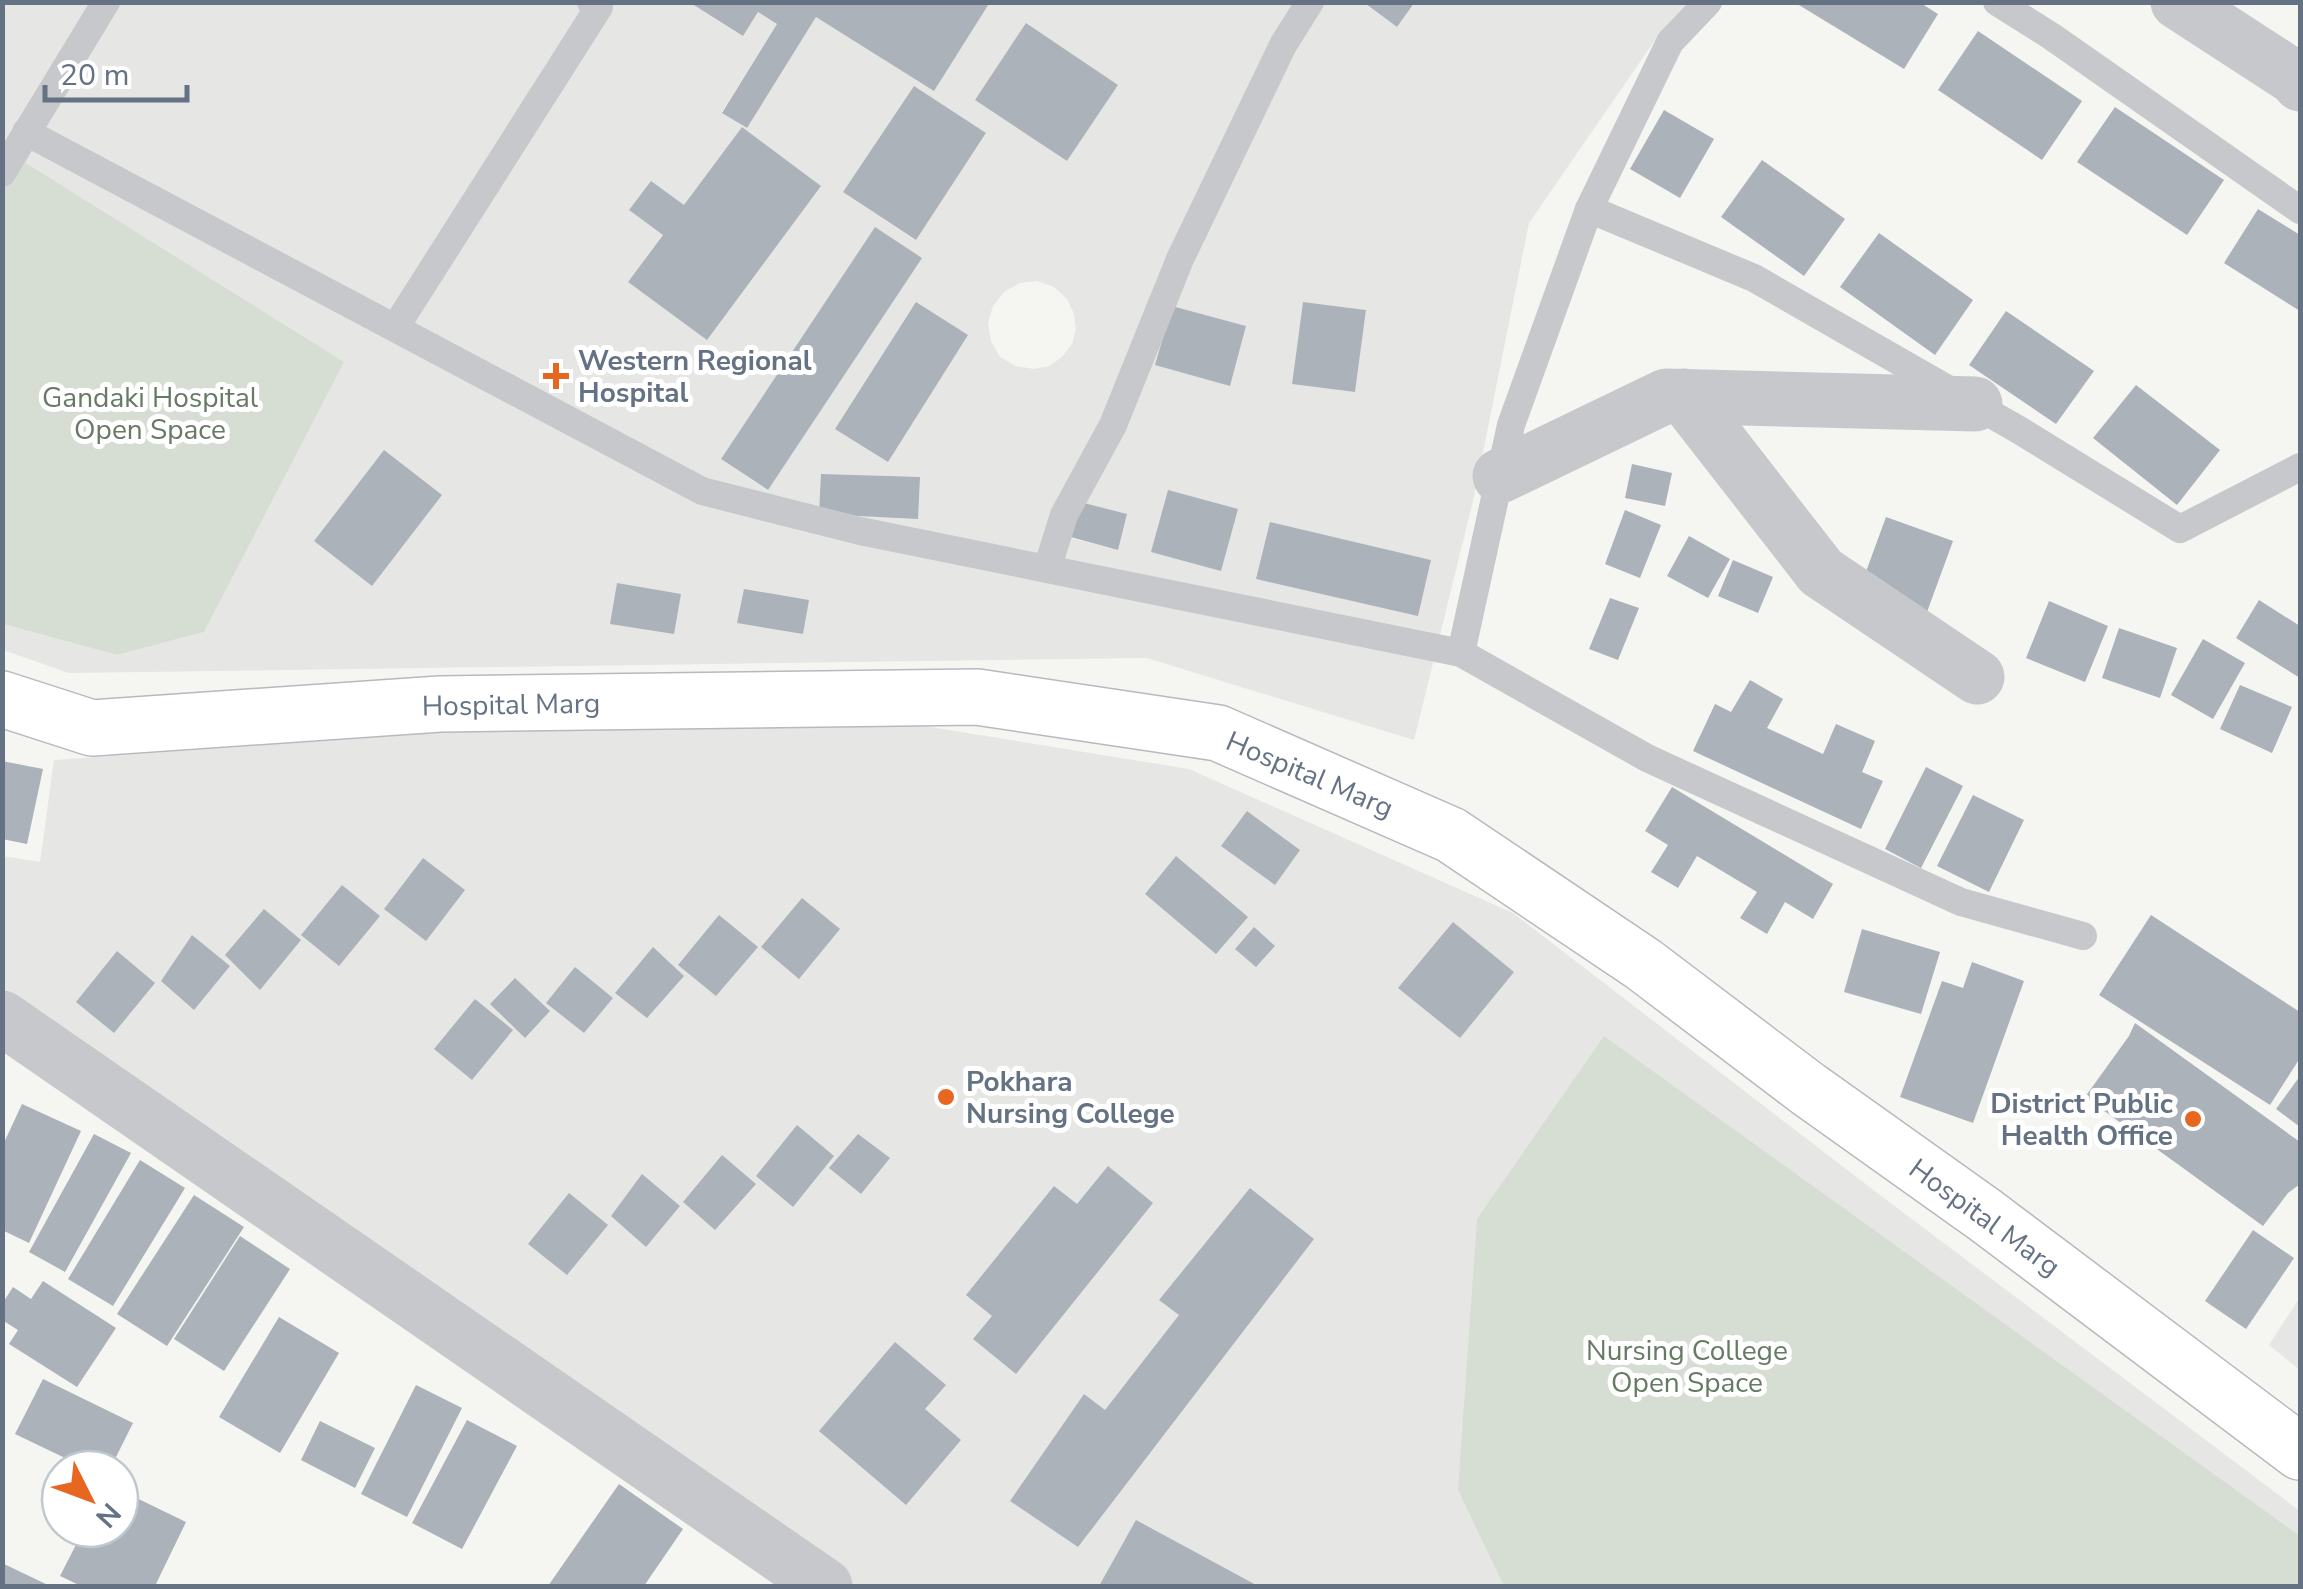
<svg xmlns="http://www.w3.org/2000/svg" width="2303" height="1589" font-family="'Nunito Sans',sans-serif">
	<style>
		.built { fill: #e6e7e5; fill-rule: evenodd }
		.green { fill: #d6ddd3 }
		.building { fill: #abb2b9 }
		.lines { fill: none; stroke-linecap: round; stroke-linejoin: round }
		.primary-casing { stroke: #b6b9be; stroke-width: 58 }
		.lane { stroke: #c6c8cc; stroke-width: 28 }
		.street { stroke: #c6c8cc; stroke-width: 55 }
		.primary { stroke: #fff; stroke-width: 55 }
		.poi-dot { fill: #e76721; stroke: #fff; stroke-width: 4 }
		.labels { text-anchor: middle; stroke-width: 10; stroke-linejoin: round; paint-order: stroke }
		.poi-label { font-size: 28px; font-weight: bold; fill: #647284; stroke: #fff; text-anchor: start }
		.park-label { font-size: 28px; fill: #657b63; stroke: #fff }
		.street-label { font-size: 28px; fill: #647284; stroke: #fff }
	</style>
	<rect width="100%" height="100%" fill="#f5f6f2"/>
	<!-- built -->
	<g class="built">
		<path d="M689,2l54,34 15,-24 19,12 -55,88 24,16 70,-111 174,-14h373l34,24 18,-24h272l-25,27 -133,193 -55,274 -60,243 -267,-82 -1078,15 -66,-23v-26l114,31 87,-23 35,-70 -236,-391v-168zM1027,24l91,61 -51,76 -91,-61zM914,86l72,48 -71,106 -72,-48zM742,127l78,59 -113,153 -79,-57zM875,227l-107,263h-1l-46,-31zM1037,281l17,6 13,12 7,15 2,15 -4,15 -10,13 -13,9 -15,3 -18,-3 -16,-9 -9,-16 -3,-18 5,-17 11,-14 16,-9zM1303,302l63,8 -11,82 -63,-9zM1172,306l74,20 -16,59zM384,450l-13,135 -57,-44zM1127,514l-9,36 -51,-13zM1270,523l161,37 -13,55 -161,-36z"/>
		<polygon points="606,721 906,723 1189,769 1513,913 1876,1192 2300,1511 2300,1586 842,1586 3,1001 3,856 40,862 54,760"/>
		<polygon points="2300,1297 2300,1370 2269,1345"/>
	</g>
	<!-- green -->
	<g class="green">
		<polygon points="13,155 344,362 204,632 117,655 3,624 2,171"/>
		<polygon points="1604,1036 2300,1536 2300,1586 1504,1586 1458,1490 1477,1219"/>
	</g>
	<!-- building -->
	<g class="building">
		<polygon points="689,2 990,2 934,91 816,17 747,128 722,113 777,24 758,12 743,36"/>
		<polygon points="1363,2 1415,2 1397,27"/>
		<polygon points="1794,2 1919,2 1938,14 1904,69"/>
		<polygon points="1026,23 1118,85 1067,161 975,100"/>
		<polygon points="1978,31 2082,101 2042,160 1938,90"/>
		<polygon points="914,86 986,133 916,240 843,192"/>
		<polygon points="2115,107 2224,180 2187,235 2077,162"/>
		<polygon points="1664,110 1714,139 1680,198 1630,169"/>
		<polygon points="742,127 821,186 707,340 628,282 663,235 629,210 651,181 684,205"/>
		<polygon points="1762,160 1845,219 1804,276 1721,217"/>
		<polygon points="2258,209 2300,235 2300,311 2224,263"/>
		<polygon points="875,227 922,258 768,490 721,459"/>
		<polygon points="1879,233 1973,300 1935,355 1840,287"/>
		<polygon points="916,302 968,335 888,462 835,429"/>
		<polygon points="1303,302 1366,310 1355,392 1292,384"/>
		<polygon points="1172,306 1246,326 1230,386 1155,365"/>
		<polygon points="2006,311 2094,371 2056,424 1969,365"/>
		<polygon points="2136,385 2220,450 2177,505 2093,438"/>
		<polygon points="384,450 442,495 372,586 314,541"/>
		<polygon points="1632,464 1672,473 1665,506 1625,498"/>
		<polygon points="821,474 920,477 918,519 819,514"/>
		<polygon points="1168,490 1238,509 1221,571 1151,552"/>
		<polygon points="1076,501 1127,514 1118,550 1067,536"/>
		<polygon points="1625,510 1661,525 1640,578 1605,564"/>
		<polygon points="1886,517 1953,541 1927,612 1860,588"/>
		<polygon points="1270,522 1431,560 1418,616 1256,579"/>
		<polygon points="1689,536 1730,559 1708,598 1667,576"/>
		<polygon points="1733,560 1773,577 1758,613 1718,596"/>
		<polygon points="617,583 681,594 674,634 610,624"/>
		<polygon points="744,589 809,600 803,634 737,623"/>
		<polygon points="1610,598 1639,608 1618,660 1589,649"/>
		<polygon points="2259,600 2300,626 2300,678 2236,638"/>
		<polygon points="2049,601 2108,626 2085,682 2026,658"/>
		<polygon points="2119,628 2177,648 2160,698 2102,678"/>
		<polygon points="2203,639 2245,663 2213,719 2171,695"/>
		<polygon points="1750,680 1783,699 1767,728 1823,754 1836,724 1875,741 1862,772 1883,781 1861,829 1693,751 1715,704 1731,712"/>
		<polygon points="2240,685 2292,707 2272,753 2220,729"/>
		<polygon points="2,761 43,769 27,844 2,839"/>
		<polygon points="1926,767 1963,786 1921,868 1885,849"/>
		<polygon points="1672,787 1833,884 1813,919 1785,902 1767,934 1740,918 1757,892 1697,856 1678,888 1651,872 1668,845 1645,831"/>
		<polygon points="1973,795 2024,820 1989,892 1937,866"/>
		<polygon points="1247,811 1300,850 1275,885 1221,846"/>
		<polygon points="1176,856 1248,917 1216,954 1145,894"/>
		<polygon points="423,858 465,890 426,941 384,909"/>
		<polygon points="342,885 380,916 339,966 301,935"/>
		<polygon points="802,898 840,929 799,979 761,947"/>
		<polygon points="264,909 301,940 260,990 225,955"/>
		<polygon points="719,915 758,947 716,996 678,965"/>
		<polygon points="2151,915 2300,1012 2300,1058 2270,1105 2099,995"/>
		<polygon points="1453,922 1514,972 1460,1038 1398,988"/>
		<polygon points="1254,927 1275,946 1256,967 1235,949"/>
		<polygon points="1862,929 1940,952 1921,1014 1844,992"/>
		<polygon points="192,935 230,966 194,1010 161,981"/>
		<polygon points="653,947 684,976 647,1018 615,993"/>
		<polygon points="117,951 155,983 114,1033 76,1002"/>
		<polygon points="1972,962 2024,981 1973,1123 1900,1097 1942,981 1963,988"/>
		<polygon points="575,967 613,998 584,1033 546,1003"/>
		<polygon points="515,978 550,1011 525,1038 490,1004"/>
		<polygon points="475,999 513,1030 472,1080 434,1049"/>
		<polygon points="2135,1023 2300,1142 2300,1184 2288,1193 2263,1226 2085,1097 2129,1036"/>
		<polygon points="2300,1076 2300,1127 2276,1109"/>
		<polygon points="22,1104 81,1131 29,1243 2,1230 2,1147"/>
		<polygon points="797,1125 834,1156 793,1207 756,1176"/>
		<polygon points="94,1134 131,1153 65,1272 29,1252"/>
		<polygon points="858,1134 890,1158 861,1194 829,1168"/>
		<polygon points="722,1155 756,1184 715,1230 683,1202"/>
		<polygon points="140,1160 185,1188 113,1306 68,1279"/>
		<polygon points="1108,1166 1153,1203 1016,1374 973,1339 992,1316 966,1295 1054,1186 1077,1204"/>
		<polygon points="642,1174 680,1206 646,1247 611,1216"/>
		<polygon points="1250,1188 1314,1239 1078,1547 1010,1501 1084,1394 1105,1410 1179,1315 1159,1300"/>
		<polygon points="569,1193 608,1225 567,1275 528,1244"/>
		<polygon points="194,1195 244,1227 167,1346 117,1314"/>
		<polygon points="2253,1230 2294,1258 2246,1329 2205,1301"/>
		<polygon points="240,1236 290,1269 224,1371 174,1339"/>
		<polygon points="43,1281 116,1328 77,1387 9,1344 18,1330 2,1320 2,1304 13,1287 31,1299"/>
		<polygon points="279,1317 339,1353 280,1453 219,1417"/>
		<polygon points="895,1342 946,1385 925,1409 961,1440 906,1505 819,1431"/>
		<polygon points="43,1379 133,1423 110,1469 88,1469 15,1434"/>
		<polygon points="416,1385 462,1408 407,1517 361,1494"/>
		<polygon points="467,1420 517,1446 462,1549 412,1523"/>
		<polygon points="320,1421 375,1448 355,1488 301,1460"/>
		<polygon points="619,1484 683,1529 644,1586 548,1586"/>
		<polygon points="120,1490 186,1522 155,1586 81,1586 60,1576 84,1529 120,1529"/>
		<polygon points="1136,1520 1258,1586 1099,1586"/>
		<polygon points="2,1563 50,1586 2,1586"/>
	</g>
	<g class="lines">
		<!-- primary casing -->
		<g class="primary-casing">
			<polyline id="primary" points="2,699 92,728 440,704 977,697 1218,733 1451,835 1643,964 1808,1089 1985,1215 2300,1452"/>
		</g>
		<!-- lane -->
		<g class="lane">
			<polyline points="1997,2 2051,36 2300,210"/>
			<polyline points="26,132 702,491 860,531 1461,653 1647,758 1961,902 2083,936"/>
			<polyline points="2,173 106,2"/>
			<polyline points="1589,209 1754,278 2019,430 2180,529 2300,467"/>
			<polyline points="395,328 599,7 591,2"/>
			<polyline points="1047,569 1064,515 1113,425 1180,259 1283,45 1310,2"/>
			<polyline points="1461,653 1511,425 1589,209 1670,42 1708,2"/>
		</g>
		<!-- street -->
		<g class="street">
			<polyline points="2178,2 2295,78 2300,84"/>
			<polyline points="1684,396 1821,572 1977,677"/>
			<polyline points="1500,476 1666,396 1975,404"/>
			<polyline points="2,1018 825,1586"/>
		</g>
		<!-- primary -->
		<use href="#primary" class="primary"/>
	</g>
	<!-- markers -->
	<g class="poi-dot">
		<path d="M551 361h10v10h10v10h-10v10h-10v-10h-10v-10h10z"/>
		<circle cx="946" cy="1097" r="10"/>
		<circle cx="2193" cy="1119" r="10"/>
	</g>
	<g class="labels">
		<!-- poi labels -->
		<g class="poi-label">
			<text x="578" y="370">Western Regional<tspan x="578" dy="32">Hospital</tspan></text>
			<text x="966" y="1091">Pokhara<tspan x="966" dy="32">Nursing College</tspan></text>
			<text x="2173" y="1113" text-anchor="end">District Public<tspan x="2173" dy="32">Health Office</tspan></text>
		</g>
		<!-- park labels -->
		<g class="park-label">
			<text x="150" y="407">Gandaki Hospital<tspan x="150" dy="32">Open Space</tspan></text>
			<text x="1687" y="1360">Nursing College<tspan x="1687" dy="32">Open Space</tspan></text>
		</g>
		<!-- street labels -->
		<g class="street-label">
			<text transform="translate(511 704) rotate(-1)" y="10">Hospital Marg</text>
			<text transform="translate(1310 774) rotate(23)" y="10">Hospital Marg</text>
			<text transform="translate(1985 1217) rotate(36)" y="10">Hospital Marg</text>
		</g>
	</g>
	<!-- border -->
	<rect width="2303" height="1589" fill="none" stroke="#647284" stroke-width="10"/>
	<!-- north arrow -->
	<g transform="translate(90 1499) rotate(132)"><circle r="48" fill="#ffffff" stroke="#c1c7ce" stroke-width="2.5"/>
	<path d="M0-8L18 38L0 25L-18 38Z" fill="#e76721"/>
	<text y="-15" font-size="28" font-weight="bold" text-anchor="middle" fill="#647284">N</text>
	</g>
	<!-- scale -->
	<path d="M45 85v15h142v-15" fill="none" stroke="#647284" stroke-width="5"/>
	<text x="60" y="85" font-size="30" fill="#647284" stroke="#ffffff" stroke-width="8" paint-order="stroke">20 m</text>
</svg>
